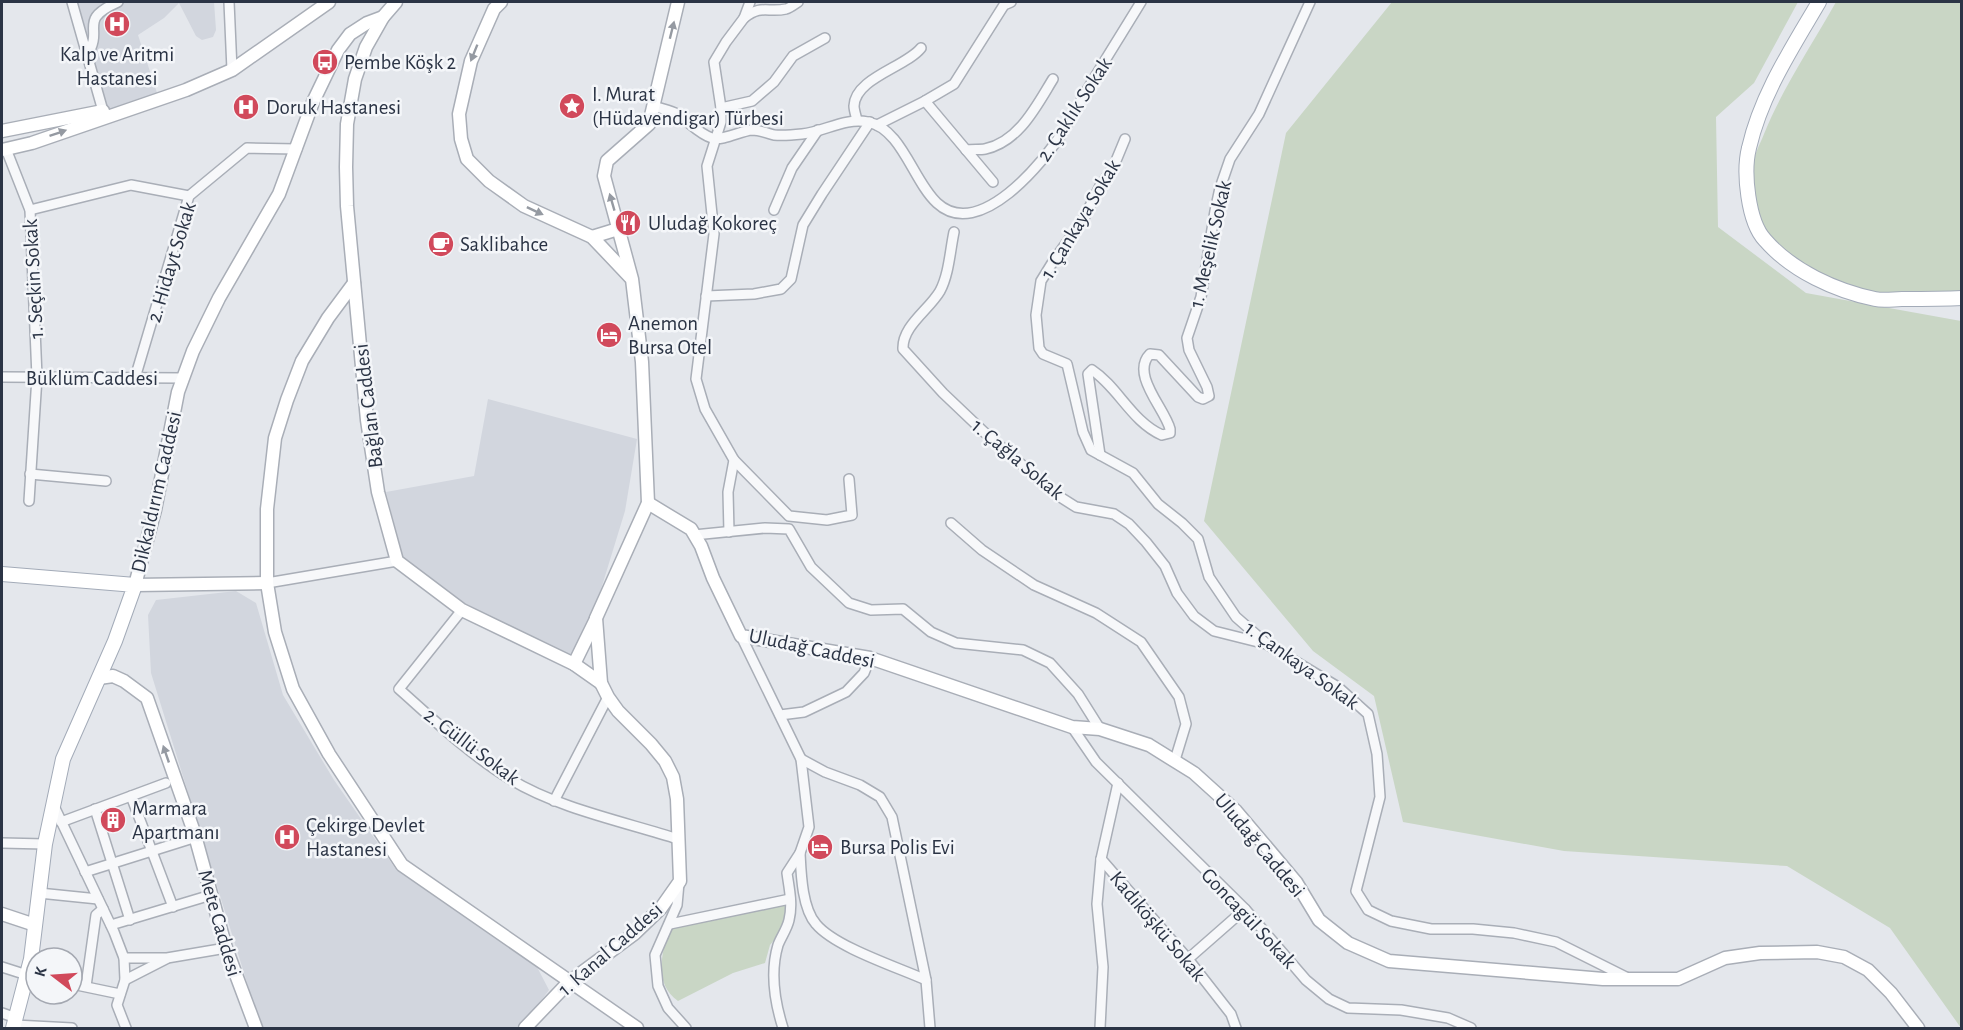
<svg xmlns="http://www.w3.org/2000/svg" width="1963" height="1030" font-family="'Alegreya Sans',sans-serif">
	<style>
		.built { fill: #d2d6de }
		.green { fill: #c9d6c5 }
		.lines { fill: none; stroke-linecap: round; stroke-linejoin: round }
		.street-casing { stroke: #a9aeb7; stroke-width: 12 }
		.secondary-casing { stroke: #a9aeb7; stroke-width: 15 }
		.primary-casing { stroke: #a3abb8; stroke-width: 16 }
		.street { stroke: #f7f8fa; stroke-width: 9 }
		.secondary { stroke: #fff; stroke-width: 12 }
		.primary { stroke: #fff; stroke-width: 14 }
		.oneway { fill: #959aa2 }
		.labels { text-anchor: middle; stroke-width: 5; stroke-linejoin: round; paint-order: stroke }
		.poi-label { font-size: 21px; fill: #2b3445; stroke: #f4f6f9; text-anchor: start }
		.street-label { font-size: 21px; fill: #2b3445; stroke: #f4f6f9 }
	</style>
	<rect width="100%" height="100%" fill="#e4e7ec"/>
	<!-- built -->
	<g class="built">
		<polygon points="72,2 214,2 216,30 213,37 202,40 196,36 179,3 164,18 138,35 159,99 140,105 103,111"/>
		<polygon points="488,399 637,439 625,511 598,599 571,658 466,604 403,558 386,492 474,476"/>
		<polygon points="236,591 256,603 283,695 334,780 395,868 537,967 549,990 534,1010 516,1028 261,1028 151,673 148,615 156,600"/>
	</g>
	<!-- green -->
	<g class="green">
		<polygon points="1392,2 1798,2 1754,83 1716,117 1718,227 1806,293 1961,321 1961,1028 1890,928 1787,866 1564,851 1403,822 1374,696 1313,651 1204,521 1286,133"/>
		<path d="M1836,2h125v292c-27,-1 -55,2 -82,-1 -33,-4 -89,-28 -108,-55 -13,-18 -21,-47 -19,-70 1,-11 8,-24 12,-34 19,-47 48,-89 72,-132z"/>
		<path d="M786,903l-1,15 -6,16 -9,11 -5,18 -32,10 -55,28c-25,-18 -16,-47 -9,-73z"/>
	</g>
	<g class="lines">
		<!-- street casing -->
		<g class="street-casing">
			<g id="street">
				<polyline points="72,2 103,111"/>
				<polyline points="229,2 232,70"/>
				<path d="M744,18c18,-14 23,-5 42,-9 4,-1 9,-5 12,-7"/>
				<path d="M87,55c18,-27 -11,-34 31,-53"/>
				<polyline points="925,101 993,182"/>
				<path d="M653,106c7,2 15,4 22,7 13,7 23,21 37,25 12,3 28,-7 40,-8 7,0 15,3 22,5 9,1 19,0 28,-1 22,-2 43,-17 66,-12 34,7 45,59 69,81 42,39 107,-41 127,-73 9,-14 16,-29 25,-43 17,-29 35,-57 52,-85"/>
				<polyline points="721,108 752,101 774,82 793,56 825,38"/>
				<path d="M857,120c-1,-4 -3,-10 -3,-14 1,-28 52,-39 67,-58"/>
				<polyline points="877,125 925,101 954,84 1004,5 1011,2"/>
				<polyline points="1125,139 1113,168 1100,186 1083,220 1054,260 1041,281 1036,315 1039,348 1043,354 1067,364 1083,432 1091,450 1133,473 1158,504 1182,523 1198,539 1209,577 1236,617 1268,645 1338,687 1368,714 1377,754 1380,797 1356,891 1368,910 1391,921 1431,929 1473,929 1514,933 1556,942 1626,977"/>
				<polyline points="6,149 30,210 37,377 29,501"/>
				<path d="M966,150c6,-1 14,0 19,-1 34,-7 52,-44 68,-70"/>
				<polyline points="30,210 131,185 189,196"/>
				<polyline points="774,210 792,168 818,130"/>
				<path d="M954,232c-4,19 -5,42 -14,59 -11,19 -38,35 -37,58l40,44 41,39 73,63 19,12 38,7 15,10 17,18 19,24 12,27 17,23 20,15 52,13"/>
				<polyline points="706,296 754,294 781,289 791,279 803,225 822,194 870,122"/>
				<polyline points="2,377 183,378"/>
				<polyline points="135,378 189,196 247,148 297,149"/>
				<path d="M1100,455l-12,-81 4,-4c26,17 40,52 70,65l8,-2v-4c-5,-20 -40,-55 -20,-75l9,1 39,42 5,2 6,-3 -2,-9 -18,-37 -2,-12 14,-41 14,-86 5,-23 10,-29 29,-45 51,-112"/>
				<polyline points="734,460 789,516 827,520 852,515 849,479"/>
				<polyline points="30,474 106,481"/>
				<polyline points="951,523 982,550 1034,585 1096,613 1141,642 1179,697 1186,724 1175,760"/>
				<polyline points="729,532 728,492 734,460 705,409 696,379 714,234 707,166 721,122 721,108 714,62 726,42 744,18 750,2"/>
				<polyline points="694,535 765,528 789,529 811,567 849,603 871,610 903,609 931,632 956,643 1023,650 1050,663 1078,694 1100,729"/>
				<polyline points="267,583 397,561"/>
				<path d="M462,610l-63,79c35,31 70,65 111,90 47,29 115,43 168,60"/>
				<path d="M741,636l60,123 8,68 -9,26 -13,20c2,15 6,31 2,47 -2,9 -8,17 -11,25 -8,27 -3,58 5,83"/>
				<polyline points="780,715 804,712 846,692 864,673 870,658"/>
				<polyline points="1072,727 1096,762 1245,909 1306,980 1329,999 1348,1008 1401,1010 1448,1018 1471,1028"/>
				<polyline points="801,759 825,772 860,785 880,797 892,817 926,980 930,1028"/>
				<polyline points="1118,783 1101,859 1188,959 1231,1014 1236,1028"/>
				<polyline points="131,796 173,907"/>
				<polyline points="554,801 608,697"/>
				<polyline points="53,804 114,932 124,958 125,980 117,1005 126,1028"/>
				<polyline points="95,809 130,920"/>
				<polyline points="61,822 166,783"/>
				<polyline points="2,843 45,844"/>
				<path d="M800,853c1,20 2,55 16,71 19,23 81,43 110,56"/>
				<polyline points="85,872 190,839"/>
				<polyline points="679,883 677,905 655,955 658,986 668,1008 686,1028"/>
				<polyline points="39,893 98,899"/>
				<polyline points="670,924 790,899"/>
				<polyline points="111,925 211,895"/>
				<polyline points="124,958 167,958 226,948"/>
				<polyline points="1188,959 1245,909"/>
				<polyline points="2,967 27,975"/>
				<polyline points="125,980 166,959"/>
				<polyline points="72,984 120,994"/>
				<polyline points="86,986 96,915 103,909"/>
				<polyline points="2,1013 16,1018"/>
				<polyline points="15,1025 72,1028"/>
				<polyline points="1100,1028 1103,967 1097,904 1101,859"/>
			</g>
		</g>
		<!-- secondary casing -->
		<g class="secondary-casing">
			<g id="secondary">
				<polyline points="501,2 494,9 471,61 459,114 461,139 467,159 489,181 524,206 592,237 630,277"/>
				<polyline points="383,17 366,47 355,79 347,124 346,167 347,206 367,420 378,492 397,561 462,610 574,664 601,683"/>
				<polyline points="2,131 103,111"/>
				<polyline points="2,150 32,143 186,90 232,70 329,2"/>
				<polyline points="592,237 618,229"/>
				<polyline points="354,283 328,318 302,361 287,400 275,438 267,509 267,583 275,632 293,689 329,754 402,865 637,1028"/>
				<polyline points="648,503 691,529 701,546 713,578 741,636 870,658 1072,727 1100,729 1149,745 1194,773 1236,811 1296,882 1319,920 1348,943 1389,961 1603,979 1678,979 1725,958 1760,953 1817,952 1844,957 1868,970 1891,993 1918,1028"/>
				<polyline points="267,583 135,585 155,510 178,392 193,351 219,298 279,194 313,102 338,50 350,34 367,23 383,17 396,2"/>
				<polyline points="574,664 596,619"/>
				<polyline points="99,678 113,676 124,681 147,698 194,832 226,948 256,1028"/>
				<polyline points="2,914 35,925"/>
				<polyline points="525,1028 569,982 634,934 661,908 680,881 677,799 673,777 665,761 651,744 618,711 608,697 601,683 596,618 648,503 642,362 632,279 604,176 607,161 649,124 678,2"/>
			</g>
		</g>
		<!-- primary casing -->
		<g class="primary-casing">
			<g id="primary">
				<path d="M1819,2c-27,46 -58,93 -70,146 -6,24 -1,74 16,92 27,31 71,51 110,59 9,2 19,0 27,0 20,0 40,0 60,-1"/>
				<polyline points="2,574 135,585 115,641 63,759 45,844 31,959 13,1028"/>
			</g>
		</g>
		<!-- street -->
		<use href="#street" class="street"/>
		<!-- secondary -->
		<use href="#secondary" class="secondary"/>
		<!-- primary -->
		<use href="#primary" class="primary"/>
	</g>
	<!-- one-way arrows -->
	<defs><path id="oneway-solid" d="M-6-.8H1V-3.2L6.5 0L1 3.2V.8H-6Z" transform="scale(1.5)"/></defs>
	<g class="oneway">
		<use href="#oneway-solid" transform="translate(672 30) rotate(-76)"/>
		<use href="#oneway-solid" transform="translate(474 53) rotate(112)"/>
		<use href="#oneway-solid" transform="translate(58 133) rotate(-19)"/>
		<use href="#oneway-solid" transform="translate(612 202) rotate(-106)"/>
		<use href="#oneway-solid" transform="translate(535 211) rotate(25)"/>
		<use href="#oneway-solid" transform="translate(166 754) rotate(-109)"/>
	</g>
	<!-- icons -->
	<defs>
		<g id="hospital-disc" transform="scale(1.35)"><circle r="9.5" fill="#d1495b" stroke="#f4f6f9"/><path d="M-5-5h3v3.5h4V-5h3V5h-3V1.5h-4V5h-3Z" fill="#fff"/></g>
		<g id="bus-disc" transform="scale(1.35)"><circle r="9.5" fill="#d1495b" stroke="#f4f6f9"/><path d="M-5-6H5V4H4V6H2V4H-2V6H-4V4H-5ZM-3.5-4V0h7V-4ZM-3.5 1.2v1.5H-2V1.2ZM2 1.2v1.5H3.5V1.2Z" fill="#fff"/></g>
		<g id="sight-disc" transform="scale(1.35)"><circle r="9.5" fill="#d1495b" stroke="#f4f6f9"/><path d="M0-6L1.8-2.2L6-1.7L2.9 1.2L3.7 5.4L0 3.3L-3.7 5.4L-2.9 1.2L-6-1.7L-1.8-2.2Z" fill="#fff"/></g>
		<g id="restaurant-disc" transform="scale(1.35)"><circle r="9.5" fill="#d1495b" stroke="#f4f6f9"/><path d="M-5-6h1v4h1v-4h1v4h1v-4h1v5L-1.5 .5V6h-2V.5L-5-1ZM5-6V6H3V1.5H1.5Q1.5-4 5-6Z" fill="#fff"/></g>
		<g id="cafe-disc" transform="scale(1.35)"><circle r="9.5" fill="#d1495b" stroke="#f4f6f9"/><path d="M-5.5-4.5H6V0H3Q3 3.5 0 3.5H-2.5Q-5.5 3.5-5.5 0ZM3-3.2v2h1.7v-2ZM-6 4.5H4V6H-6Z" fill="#fff"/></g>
		<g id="hotel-disc" transform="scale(1.35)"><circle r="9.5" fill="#d1495b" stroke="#f4f6f9"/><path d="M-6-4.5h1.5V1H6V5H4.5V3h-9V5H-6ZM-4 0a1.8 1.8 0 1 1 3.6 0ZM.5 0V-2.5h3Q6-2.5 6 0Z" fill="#fff"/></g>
		<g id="building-disc" transform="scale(1.35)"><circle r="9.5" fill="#d1495b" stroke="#f4f6f9"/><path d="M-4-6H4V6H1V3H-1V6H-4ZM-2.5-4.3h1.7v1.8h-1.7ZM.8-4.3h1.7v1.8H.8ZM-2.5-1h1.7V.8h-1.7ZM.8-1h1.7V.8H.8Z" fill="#fff"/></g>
	</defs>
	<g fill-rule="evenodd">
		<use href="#hospital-disc" x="117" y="24"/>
		<use href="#bus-disc" x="325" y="62"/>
		<use href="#sight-disc" x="572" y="106"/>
		<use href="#hospital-disc" x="246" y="107"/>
		<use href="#restaurant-disc" x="628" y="223"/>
		<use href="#cafe-disc" x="441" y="244"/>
		<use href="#hotel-disc" x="609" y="335"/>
		<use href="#building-disc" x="113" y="820"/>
		<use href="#hospital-disc" x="287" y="837"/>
		<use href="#hotel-disc" x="820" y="847"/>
	</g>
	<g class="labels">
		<!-- poi labels -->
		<g class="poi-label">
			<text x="117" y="61" text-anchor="middle">Kalp ve Aritmi<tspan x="117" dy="24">Hastanesi</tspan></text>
			<text x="344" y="69">Pembe Köşk 2</text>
			<text x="592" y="101">I. Murat<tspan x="592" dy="24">(Hüdavendigar) Türbesi</tspan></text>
			<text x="266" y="114">Doruk Hastanesi</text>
			<text x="648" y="230">Uludağ Kokoreç</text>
			<text x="460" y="251">Saklibahce</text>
			<text x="628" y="330">Anemon<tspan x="628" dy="24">Bursa Otel</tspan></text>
			<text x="132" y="815">Marmara<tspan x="132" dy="24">Apartmanı</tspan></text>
			<text x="306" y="832">Çekirge Devlet<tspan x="306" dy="24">Hastanesi</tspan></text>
			<text x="840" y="854">Bursa Polis Evi</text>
		</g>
		<!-- street labels -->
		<g class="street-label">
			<text transform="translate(1074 109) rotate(-57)" y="7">2. Çaklık Sokak</text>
			<text transform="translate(1080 219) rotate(-59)" y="7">1. Çankaya Sokak</text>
			<text transform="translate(1210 244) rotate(-77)" y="7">1. Meşelik Sokak</text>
			<text transform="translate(171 262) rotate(-73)" y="7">2. Hidayt Sokak</text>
			<text transform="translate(33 279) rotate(-93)" y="7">1. Seçkin Sokak</text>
			<text x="92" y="385">Büklüm Caddesi</text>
			<text transform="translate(368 406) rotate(-97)" y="7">Bağlan Caddesi</text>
			<text transform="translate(1018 459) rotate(40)" y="7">1. Çağla Sokak</text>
			<text transform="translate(156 492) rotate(-77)" y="7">Dikkaldırım Caddesi</text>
			<text transform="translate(812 648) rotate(12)" y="7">Uludağ Caddesi</text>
			<text transform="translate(1302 665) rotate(36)" y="7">1. Çankaya Sokak</text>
			<text transform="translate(472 746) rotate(37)" y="7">2. Güllü Sokak</text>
			<text transform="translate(1260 845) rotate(50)" y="7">Uludağ Caddesi</text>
			<text transform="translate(1249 918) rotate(47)" y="7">Goncagül Sokak</text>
			<text transform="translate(220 923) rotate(74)" y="7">Mete Caddesi</text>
			<text transform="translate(1158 926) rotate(50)" y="7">Kadıköşkü Sokak</text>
			<text transform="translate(610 949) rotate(-41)" y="7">1. Kanal Caddesi</text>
		</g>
	</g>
	<!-- border -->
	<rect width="1963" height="1030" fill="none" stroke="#2b3445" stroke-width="6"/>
	<!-- north arrow -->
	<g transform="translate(54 976) rotate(287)"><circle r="28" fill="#f4f6f9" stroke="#a4a8b1" stroke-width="1.5"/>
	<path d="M0-4.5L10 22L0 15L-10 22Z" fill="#d1495b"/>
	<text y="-9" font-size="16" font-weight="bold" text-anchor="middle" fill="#2b3445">K</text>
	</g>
</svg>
